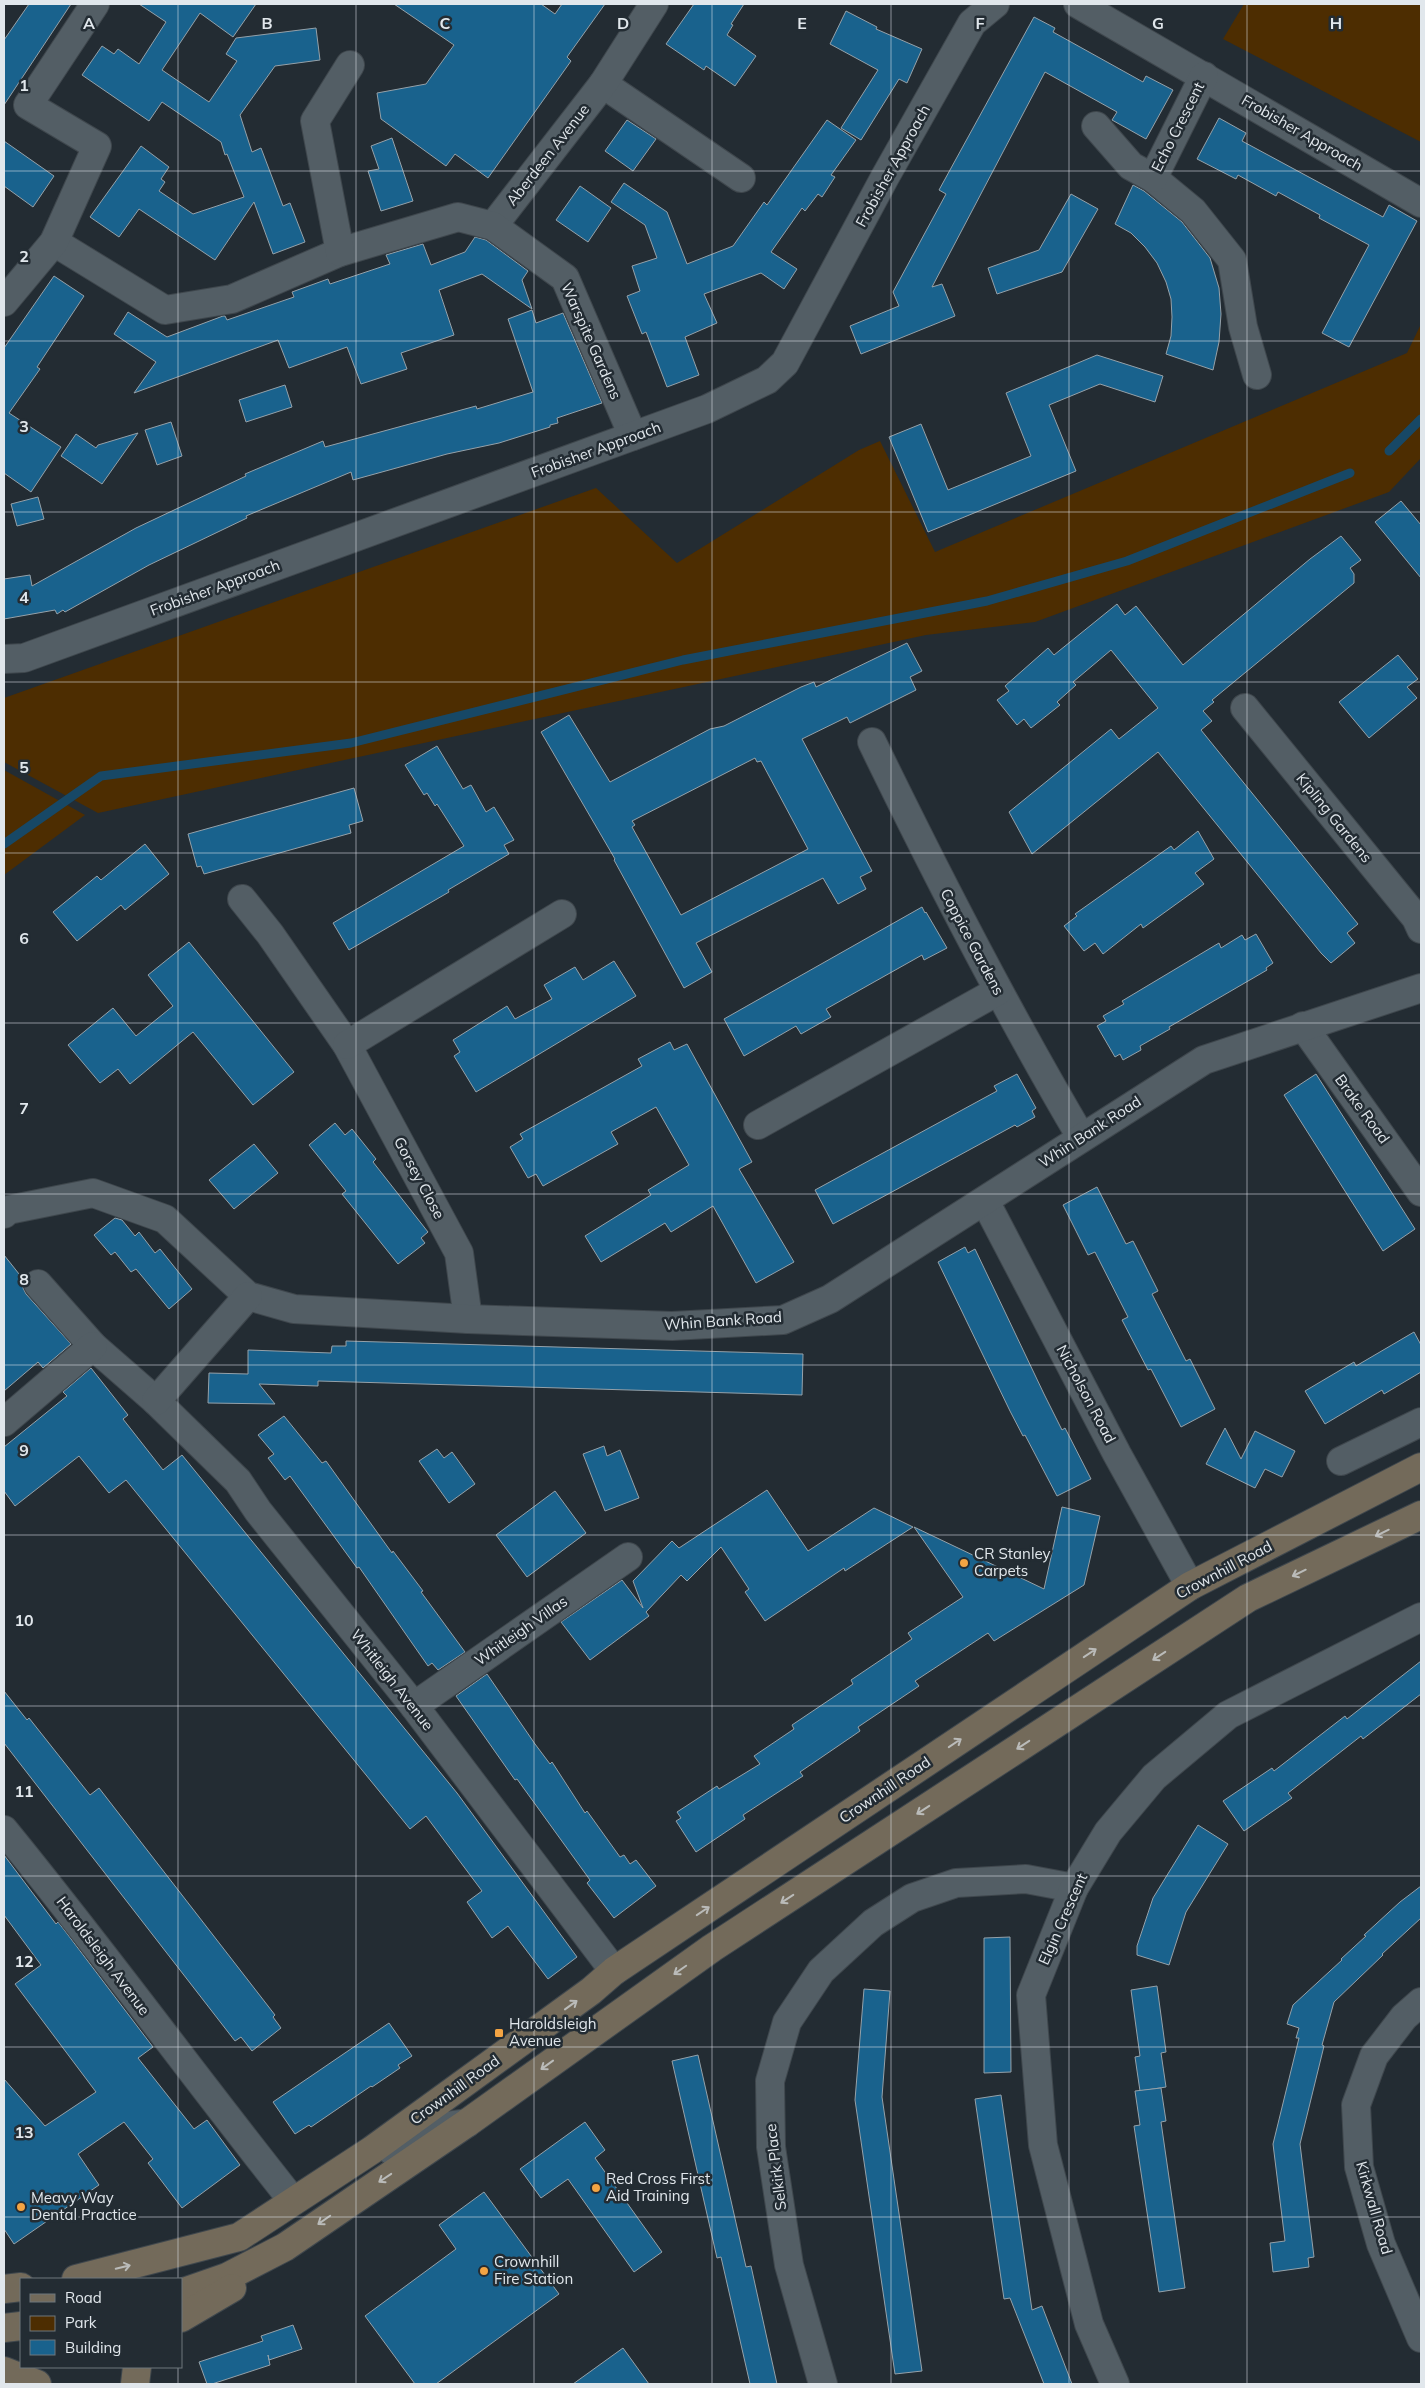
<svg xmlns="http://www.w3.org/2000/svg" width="1425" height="2388" font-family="Mulish,sans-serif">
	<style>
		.green { fill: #4d2d01 }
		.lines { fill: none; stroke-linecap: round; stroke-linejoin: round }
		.stream { stroke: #174866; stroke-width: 9 }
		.building { fill: #19628d; stroke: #95a1a9; fill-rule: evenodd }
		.street-casing { stroke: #3f474d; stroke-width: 30 }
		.secondary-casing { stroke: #3f474d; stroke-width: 30 }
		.street { stroke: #535e65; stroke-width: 28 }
		.secondary { stroke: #736a5a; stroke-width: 28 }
		.oneway { stroke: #babbb9 }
		.grid { fill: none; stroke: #e1e7ec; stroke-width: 1; stroke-opacity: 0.55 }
		.poi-dot { fill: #f3a443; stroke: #232c33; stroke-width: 2 }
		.labels { text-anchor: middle; stroke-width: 5; stroke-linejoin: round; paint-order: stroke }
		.street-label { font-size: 15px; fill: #e1e7ec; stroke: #232c33 }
		.poi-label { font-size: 15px; fill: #e1e7ec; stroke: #232c33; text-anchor: start }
		.grid-label { font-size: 16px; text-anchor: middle; font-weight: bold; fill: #e1e7ec; stroke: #232c33; stroke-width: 5; stroke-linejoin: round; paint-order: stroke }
	</style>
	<rect width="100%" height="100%" fill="#232c33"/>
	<!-- green -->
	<g class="green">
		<polygon points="1244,4 1421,4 1421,142 1223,39"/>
		<polygon points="1421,324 1421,458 1389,492 1035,622 926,635 98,813 4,762 4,698 596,488 677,563 859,450 880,441 935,552 1407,353"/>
		<polygon points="4,770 85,815 4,875"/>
	</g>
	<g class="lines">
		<!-- stream -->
		<g class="stream">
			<polyline points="1389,451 1421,419"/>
			<polyline points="4,844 101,776 351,743 683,660 987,601 1127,561 1350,473"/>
		</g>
	</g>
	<!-- building -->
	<g class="building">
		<polygon points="29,4 71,4 4,105 4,40"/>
		<polygon points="139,4 256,4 233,37 200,13 162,70 209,102 237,61 226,54 236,38 316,28 320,60 275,66 240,115 252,152 261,148 283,206 290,203 305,242 273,254 254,202 215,260 139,209 119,237 90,217 141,146 169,167 161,179 165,182 159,191 193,214 244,197 227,154 225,155 221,142 162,102 149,121 82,75 102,46 114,54 118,49 139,64 166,22"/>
		<polygon points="394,4 541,4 555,14 562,4 605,4 567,57 571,61 488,178 455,154 446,166 381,119 377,93 426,84 454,45"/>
		<polygon points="694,4 744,4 731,24 733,25 727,35 756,56 735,86 706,66 704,70 666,44"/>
		<polygon points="846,11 877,27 876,29 922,49 907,83 899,79 861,140 841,128 878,70 830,44"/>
		<polygon points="1034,17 1055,28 1053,32 1143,82 1146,76 1173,90 1146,139 1112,120 1117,112 1045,72 932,287 942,284 955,316 861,354 850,326 899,306 893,292 946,194 939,190"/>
		<polygon points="1219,118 1246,133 1242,141 1383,217 1389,205 1417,221 1349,347 1322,333 1369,245 1319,218 1320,215 1278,192 1276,196 1238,175 1236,179 1197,159"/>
		<polygon points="627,120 656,139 633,171 605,151"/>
		<polygon points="827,120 856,140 831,175 835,177 822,197 818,194 805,211 802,208 771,252 797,269 784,289 761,273 704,294 717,323 685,337 699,375 667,387 646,332 642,334 627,296 640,291 632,266 657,258 645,225 611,202 624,183 667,212 687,264 733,246 764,202 767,205"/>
		<polygon points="392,138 413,201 381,211 368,171 379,169 371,146"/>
		<polygon points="4,141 54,176 33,207 4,186"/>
		<polygon points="1133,185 1144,191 1182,222 1210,258 1219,288 1221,314 1219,342 1213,370 1166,354 1171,336 1172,317 1171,299 1166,282 1157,263 1145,247 1131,233 1115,224"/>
		<polygon points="580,186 611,208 588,242 556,220"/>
		<polygon points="1071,194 1098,209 1062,272 997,294 988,268 1039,250"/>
		<polygon points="475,237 486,240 528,271 522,280 532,309 482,274 439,290 454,335 401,353 407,369 361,384 347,347 289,368 278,340 134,393 156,362 114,334 128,312 167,337 223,316 225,316 227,320 294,297 292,292 328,279 330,284 390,264 386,255 423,244 431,265 465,252"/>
		<polygon points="54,276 84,296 37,367 40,369 9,413 61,447 31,492 4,473 4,348"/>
		<polygon points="532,310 536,323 563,313 602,403 557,418 558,423 550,425 550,427 499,443 447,454 353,480 351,472 246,516 247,518 149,565 65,612 63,610 57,614 55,610 4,619 4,579 30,575 32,586 136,528 246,476 245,474 323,441 325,447 476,406 477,409 533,392 508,319"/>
		<polygon points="1097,355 1163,376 1155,402 1100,384 1049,405 1076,471 928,532 889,437 921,424 948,490 1031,456 1006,393"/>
		<polygon points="285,385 292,407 246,422 239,400"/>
		<polygon points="171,422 182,456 157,465 145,430"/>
		<polygon points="138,433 102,484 61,456 76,434 96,448 98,445"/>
		<polygon points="38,497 44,519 17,526 11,504"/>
		<polygon points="1401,501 1421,525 1421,578 1375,522"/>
		<polygon points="1341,536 1361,560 1350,568 1354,574 1354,583 1212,700 1214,702 1203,711 1212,721 1201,730 1358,924 1347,933 1355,943 1331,963 1321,953 1158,752 1032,854 1009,812 1111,729 1119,739 1158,708 1111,650 1073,682 1076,685 1057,702 1060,705 1031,728 1024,719 1017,725 997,700 1009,691 1005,686 1048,648 1054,655 1117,604 1125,615 1136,606 1183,665 1310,559"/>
		<path d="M907,643l15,28 -12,6 6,13 -66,33 -3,-6 -45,22 70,132 -12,6 6,12 -28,15 -15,-26 -127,65 16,29 -28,16 -70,-128 1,-1 -74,-127 28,-17 41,67 100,-53 14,-3 77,-39 13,-5 2,5zM755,758l2,4 4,-1 47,88 -127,66 -49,-88 3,-2 -3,-4z"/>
		<polygon points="1398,655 1418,679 1407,687 1417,698 1369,738 1339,702"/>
		<polygon points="437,746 463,789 471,785 486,812 494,807 514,840 504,845 509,854 448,890 449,892 349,950 333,923 464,846 437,804 435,806 427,793 424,795 405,765"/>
		<polygon points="354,788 363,821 349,825 351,833 204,874 201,866 197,867 188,834"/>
		<polygon points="1198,831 1214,859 1195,873 1204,884 1143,928 1141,924 1103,954 1095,943 1084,951 1064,926 1077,916 1075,914 1171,846 1174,850"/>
		<polygon points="145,844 169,874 125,910 121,905 77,941 53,912 97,876 101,880"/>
		<polygon points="922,907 925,913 926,912 947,948 924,960 922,955 826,1009 831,1017 801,1034 796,1026 744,1056 724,1019"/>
		<polygon points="1256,934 1273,963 1266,968 1267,970 1169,1027 1170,1029 1140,1046 1141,1050 1123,1060 1120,1054 1115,1057 1097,1026 1106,1021 1103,1016 1124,1004 1122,1001 1219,943 1221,948 1242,935 1245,940"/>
		<polygon points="189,942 294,1072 253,1105 193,1032 130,1084 118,1069 100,1083 68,1045 113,1008 136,1036 173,1006 148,975"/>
		<polygon points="614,961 636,996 476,1092 454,1056 460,1052 453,1040 507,1006 515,1019 552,999 544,985 575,967 583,980"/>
		<polygon points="670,1042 674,1050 687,1044 752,1162 739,1169 794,1262 756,1283 713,1206 671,1232 665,1223 601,1262 585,1236 651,1195 648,1190 689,1165 656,1107 611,1132 618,1144 543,1186 536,1174 528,1178 510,1147 523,1139 520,1134 642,1066 638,1059"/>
		<polygon points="1017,1074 1036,1108 1032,1111 1035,1117 1017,1127 1015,1125 833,1224 815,1190 997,1091 994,1086"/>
		<polygon points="1316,1074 1415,1229 1383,1251 1284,1095"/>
		<polygon points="335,1123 345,1135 352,1129 376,1159 373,1162 428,1232 421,1238 425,1243 398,1264 342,1194 346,1191 309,1145"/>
		<polygon points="254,1144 278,1173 234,1209 209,1180"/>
		<polygon points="1097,1187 1126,1244 1133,1241 1158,1291 1152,1294 1186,1361 1190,1359 1215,1409 1181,1427 1151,1369 1148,1370 1122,1320 1128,1317 1095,1252 1088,1255 1063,1205"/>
		<polygon points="115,1218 122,1220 135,1236 139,1232 155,1253 160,1249 192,1289 169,1309 136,1269 131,1272 115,1252 111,1255 94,1235"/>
		<polygon points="965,1247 968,1253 975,1249 1044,1394 1062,1430 1065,1428 1091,1479 1057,1496 1025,1435 1023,1436 1010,1411 938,1262"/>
		<polygon points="4,1255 23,1279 23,1288 26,1294 71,1344 43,1368 38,1362 4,1391"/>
		<polygon points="1414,1332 1421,1345 1421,1372 1384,1394 1382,1390 1325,1424 1305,1391 1354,1362 1356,1366"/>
		<polygon points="346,1341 803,1354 802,1395 318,1381 318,1386 259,1384 275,1404 208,1403 209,1373 248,1374 248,1350 331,1353 332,1346 346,1346"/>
		<polygon points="91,1368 128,1415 123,1419 163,1470 182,1455 457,1793 577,1957 548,1979 508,1926 492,1938 467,1902 482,1891 426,1816 410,1829 126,1480 109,1493 79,1456 15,1506 4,1491 4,1447 67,1396 63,1392"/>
		<polygon points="284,1416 322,1463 326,1461 392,1553 393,1551 423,1591 421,1592 465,1652 438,1670 432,1663 428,1666 359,1567 357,1568 290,1476 285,1480 268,1458 274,1454 258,1435"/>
		<polygon points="1225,1428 1241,1459 1255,1431 1295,1451 1282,1477 1265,1469 1255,1488 1206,1464"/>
		<polygon points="604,1446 607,1456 620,1450 639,1498 605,1511 583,1454"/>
		<polygon points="437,1449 444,1458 452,1452 475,1484 449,1503 419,1461"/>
		<polygon points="767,1490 808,1551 874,1508 913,1527 845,1571 844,1568 765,1621 745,1592 749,1589 721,1547 687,1581 681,1575 646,1612 649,1616 590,1660 561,1622 622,1580 643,1608 633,1581 672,1541 679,1548"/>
		<polygon points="555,1491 586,1533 527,1577 496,1535"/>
		<polygon points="1062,1507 1100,1516 1084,1585 994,1641 988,1633 915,1681 919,1686 858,1727 860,1731 800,1772 803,1776 743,1815 745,1819 696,1852 676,1821 681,1818 677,1812 717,1786 719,1789 760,1764 754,1756 794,1729 792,1725 853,1684 851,1680 912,1639 908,1633 963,1597 914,1527 1044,1589"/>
		<polygon points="1421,1661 1421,1694 1363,1739 1361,1736 1288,1793 1292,1798 1244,1831 1223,1801 1272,1768 1274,1771 1345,1716 1347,1719"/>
		<polygon points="487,1674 535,1744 550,1764 552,1762 585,1813 587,1811 620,1857 624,1855 630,1864 636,1860 656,1886 614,1918 587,1883 590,1880 517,1779 515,1780 456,1696"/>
		<polygon points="4,1691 27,1720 29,1718 90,1795 99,1788 275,2015 273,2017 281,2028 252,2051 241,2037 235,2041 4,1743"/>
		<polygon points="1198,1825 1228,1844 1186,1912 1169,1965 1137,1955 1137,1946 1153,1898"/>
		<polygon points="4,1855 56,1924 58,1922 65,1931 153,2047 138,2058 194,2129 207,2120 240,2165 182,2208 148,2163 153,2159 124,2122 78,2154 99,2185 14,2244 4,2229 4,2079 45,2126 96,2092 15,1984 41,1965 4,1915"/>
		<polygon points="1421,1886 1421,1918 1382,1954 1383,1955 1334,2002 1322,2045 1324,2046 1300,2144 1314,2257 1308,2258 1309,2267 1273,2272 1270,2243 1285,2241 1273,2144 1299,2038 1296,2038 1299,2028 1287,2024 1293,2005 1342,1960 1341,1959 1366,1936 1364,1935 1400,1902"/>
		<polygon points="1010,1937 1011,2072 984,2073 984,1938"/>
		<polygon points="1157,1986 1166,2052 1161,2053 1166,2087 1140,2091 1135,2057 1140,2056 1131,1990"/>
		<polygon points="864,1989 890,1991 882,2097 922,2371 895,2374 855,2100"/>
		<polygon points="389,2023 412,2056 398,2065 400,2068 372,2087 371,2086 311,2127 309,2125 295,2134 273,2102"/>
		<polygon points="698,2055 746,2267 751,2266 777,2384 750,2384 721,2257 717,2258 672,2061"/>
		<polygon points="1161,2088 1166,2121 1161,2122 1185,2288 1159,2292 1134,2126 1140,2125 1135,2091"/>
		<polygon points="1001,2095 1032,2310 1042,2306 1072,2384 1044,2384 1010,2298 1004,2299 975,2099"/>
		<polygon points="585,2122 605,2150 595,2158 662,2252 634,2272 568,2179 541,2198 520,2169"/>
		<polygon points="484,2192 559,2294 436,2384 415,2384 365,2316 456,2249 439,2225"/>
		<polygon points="293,2325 302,2349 269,2360 268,2355 270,2365 212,2384 207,2384 199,2362 263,2341 261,2336"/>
		<polygon points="623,2348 649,2384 573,2384"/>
	</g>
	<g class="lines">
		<!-- street casing -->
		<g class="street-casing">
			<g id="street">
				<polyline points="1078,4 1421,203"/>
				<polyline points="603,84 741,178"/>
				<polyline points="1096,126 1131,166 1153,178 1193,211 1232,260 1243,327 1257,375"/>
				<polyline points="1153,178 1204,76"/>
				<polyline points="493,226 603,84 654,4"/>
				<polyline points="54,242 165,310 232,299 340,252 458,217 493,226 565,278 633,436"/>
				<polyline points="340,252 315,121 350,65"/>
				<polyline points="4,302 54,242 97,146 28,105 95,4"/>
				<polyline points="4,659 24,658 707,409 767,380 785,363 885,177 972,23 995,4"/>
				<polyline points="1245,708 1416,918 1421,929"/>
				<path d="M872,742c65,134 133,266 209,395"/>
				<polyline points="242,899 270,934 347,1045 459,1253 468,1319"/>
				<polyline points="1303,1026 1421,1192"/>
				<polyline points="347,1045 562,914"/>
				<polyline points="758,1125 998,991"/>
				<polyline points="985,1201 1117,1454 1190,1586"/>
				<polyline points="4,1214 8,1210 93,1193 165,1219 248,1296 294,1309 468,1319 672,1326 783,1320 830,1299 1204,1060 1421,988"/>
				<polyline points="38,1284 93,1346 156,1401 238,1481 258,1511 414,1706 614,1971"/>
				<polyline points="156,1401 248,1296"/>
				<polyline points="4,1422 93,1346"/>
				<polyline points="1341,1461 1421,1422"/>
				<polyline points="414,1706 628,1557"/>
				<path d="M4,1830c99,121 191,248 289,371"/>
				<polyline points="1421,2002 1404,2017 1374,2056 1356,2105 1359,2167 1381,2244 1421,2338"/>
				<polyline points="392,2151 425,2129 467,2123"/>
				<polyline points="823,2384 789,2265 771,2147 770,2081 787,2022 821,1971 873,1923 912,1898 956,1883 1026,1879 1074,1888"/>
				<polyline points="1115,2384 1089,2324 1043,2145 1031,1995 1074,1888 1108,1832 1154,1777 1228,1715 1421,1617"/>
			</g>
		</g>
		<!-- secondary casing -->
		<g class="secondary-casing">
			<g id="secondary">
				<polyline points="76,2279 239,2237 372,2150 591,1991 614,1971 1190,1586 1421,1467"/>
				<polyline points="4,2289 21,2287"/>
				<polyline points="181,2293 227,2277 285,2247 467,2123 712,1948 1248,1598 1421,1515"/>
				<polyline points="181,2318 232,2288"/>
				<polyline points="4,2328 21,2326"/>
				<polyline points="4,2371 37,2384"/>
				<polyline points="135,2384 137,2367"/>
			</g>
		</g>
		<!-- street -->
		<use href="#street" class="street"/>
		<!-- secondary -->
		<use href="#secondary" class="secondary"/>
	</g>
	<!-- one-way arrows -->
	<defs><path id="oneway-shaft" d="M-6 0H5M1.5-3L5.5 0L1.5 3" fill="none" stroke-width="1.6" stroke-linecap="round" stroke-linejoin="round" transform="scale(1.25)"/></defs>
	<g class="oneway">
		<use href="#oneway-shaft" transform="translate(1382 1533) rotate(154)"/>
		<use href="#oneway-shaft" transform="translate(1299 1573) rotate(154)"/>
		<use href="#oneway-shaft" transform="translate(1090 1653) rotate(-34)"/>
		<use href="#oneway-shaft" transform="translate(1159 1656) rotate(147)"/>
		<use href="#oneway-shaft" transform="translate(955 1743) rotate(-34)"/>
		<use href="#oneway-shaft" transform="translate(1023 1745) rotate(147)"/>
		<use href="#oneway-shaft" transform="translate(923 1810) rotate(147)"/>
		<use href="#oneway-shaft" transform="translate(787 1899) rotate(147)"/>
		<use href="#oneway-shaft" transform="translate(703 1911) rotate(-34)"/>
		<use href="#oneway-shaft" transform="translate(680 1970) rotate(145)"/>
		<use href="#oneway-shaft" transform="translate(571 2005) rotate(-36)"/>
		<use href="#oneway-shaft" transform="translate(547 2065) rotate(144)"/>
		<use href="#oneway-shaft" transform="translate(385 2178) rotate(146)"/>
		<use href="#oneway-shaft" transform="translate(324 2220) rotate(145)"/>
		<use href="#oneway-shaft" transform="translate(123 2267) rotate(-14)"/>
	</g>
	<!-- grid -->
	<path class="grid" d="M178,4v2275M356,4v2380M534,4v2380M712,4v2380M891,4v2380M1069,4v2380M1247,4v2380M4,171h1417M4,341h1417M4,512h1417M4,682h1417M4,853h1417M4,1023h1417M4,1194h1417M4,1365h1417M4,1535h1417M4,1706h1417M4,1876h1417M4,2047h1417M4,2217h1417M178,2367v17"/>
	<!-- markers -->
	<g class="poi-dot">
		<circle cx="964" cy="1563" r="5"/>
		<rect x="494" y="2028" width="10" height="10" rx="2.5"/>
		<circle cx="596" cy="2188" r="5"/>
		<circle cx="21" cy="2207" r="5"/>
		<circle cx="484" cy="2271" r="5"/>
	</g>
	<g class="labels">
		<!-- street labels -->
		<g class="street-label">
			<text transform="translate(1178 127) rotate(-63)" y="5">Echo Crescent</text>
			<text transform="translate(1302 133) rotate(30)" y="5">Frobisher Approach</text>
			<text transform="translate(548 155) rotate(-52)" y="5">Aberdeen Avenue</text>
			<text transform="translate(893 166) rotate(-61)" y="5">Frobisher Approach</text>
			<text transform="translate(591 341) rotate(66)" y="5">Warspite Gardens</text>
			<text transform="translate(596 450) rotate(-20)" y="5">Frobisher Approach</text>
			<text transform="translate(215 588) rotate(-20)" y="5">Frobisher Approach</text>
			<text transform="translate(1334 818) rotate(51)" y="5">Kipling Gardens</text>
			<text transform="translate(972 942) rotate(62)" y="5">Coppice Gardens</text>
			<text transform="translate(1362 1109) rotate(54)" y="5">Brake Road</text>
			<text transform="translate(1090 1132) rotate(-33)" y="5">Whin Bank Road</text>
			<text transform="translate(419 1178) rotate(62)" y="5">Gorsey Close</text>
			<text transform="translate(723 1321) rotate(-4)" y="5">Whin Bank Road</text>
			<text transform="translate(1086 1394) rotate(62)" y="5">Nicholson Road</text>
			<text transform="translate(1224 1570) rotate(-28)" y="5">Crownhill Road</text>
			<text transform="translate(521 1631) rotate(-35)" y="5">Whitleigh Villas</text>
			<text transform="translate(392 1680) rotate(52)" y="5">Whitleigh Avenue</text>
			<text transform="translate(885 1790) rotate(-34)" y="5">Crownhill Road</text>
			<text transform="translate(1063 1919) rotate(-66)" y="5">Elgin Crescent</text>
			<text transform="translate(103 1956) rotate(53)" y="5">Haroldsleigh Avenue</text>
			<text transform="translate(455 2090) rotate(-36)" y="5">Crownhill Road</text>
			<text transform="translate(776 2167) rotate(-97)" y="5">Selkirk Place</text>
			<text transform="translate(1374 2208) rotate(74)" y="5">Kirkwall Road</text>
		</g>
		<!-- poi labels -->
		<g class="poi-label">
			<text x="974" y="1559">CR Stanley<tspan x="974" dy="17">Carpets</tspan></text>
			<text x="509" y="2029">Haroldsleigh<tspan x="509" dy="17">Avenue</tspan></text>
			<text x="606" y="2184">Red Cross First<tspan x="606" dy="17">Aid Training</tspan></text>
			<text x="31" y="2203">Meavy Way<tspan x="31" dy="17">Dental Practice</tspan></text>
			<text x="494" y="2267">Crownhill<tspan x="494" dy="17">Fire Station</tspan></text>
		</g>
	</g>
	<g class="grid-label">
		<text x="89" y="29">A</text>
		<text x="267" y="29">B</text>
		<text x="445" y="29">C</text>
		<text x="623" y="29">D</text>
		<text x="802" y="29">E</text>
		<text x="980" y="29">F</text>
		<text x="1158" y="29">G</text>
		<text x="1336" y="29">H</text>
		<text x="24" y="91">1</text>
		<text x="24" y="262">2</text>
		<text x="24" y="432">3</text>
		<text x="24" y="603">4</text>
		<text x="24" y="773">5</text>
		<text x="24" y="944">6</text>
		<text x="24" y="1114">7</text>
		<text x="24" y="1285">8</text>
		<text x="24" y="1456">9</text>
		<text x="24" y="1626">10</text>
		<text x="24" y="1797">11</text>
		<text x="24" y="1967">12</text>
		<text x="24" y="2138">13</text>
	</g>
	<!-- border -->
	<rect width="1425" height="2388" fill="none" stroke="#e1e7ec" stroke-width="10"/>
	<!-- legend -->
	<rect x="20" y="2278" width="162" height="90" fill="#232c33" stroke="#6f777d"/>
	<rect x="30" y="2294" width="25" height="8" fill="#736a5a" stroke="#6f777d"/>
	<text x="65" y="2303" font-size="15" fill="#e1e7ec">Road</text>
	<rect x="30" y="2316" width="25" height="15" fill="#4d2d01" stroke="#6f777d"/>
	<text x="65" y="2328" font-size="15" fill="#e1e7ec">Park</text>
	<rect x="30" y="2340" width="25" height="15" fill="#19628d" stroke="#6f777d"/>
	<text x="65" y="2353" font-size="15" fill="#e1e7ec">Building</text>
</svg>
